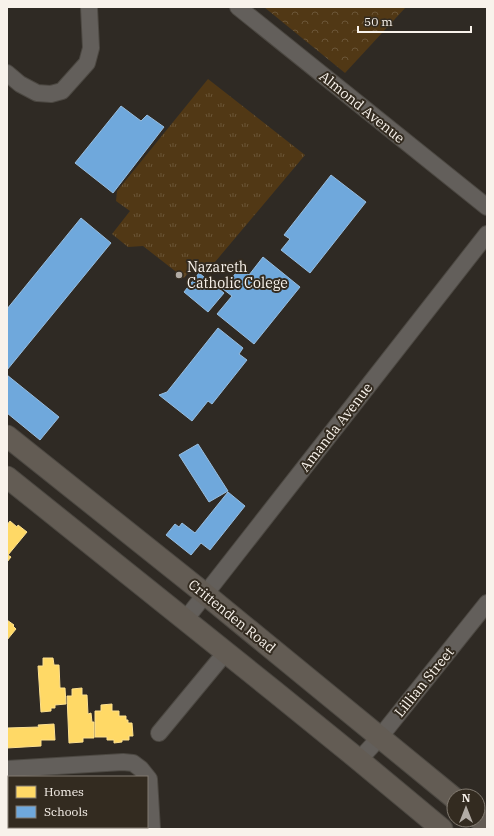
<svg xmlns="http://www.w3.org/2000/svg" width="494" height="836" font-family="'IBM Plex Serif',serif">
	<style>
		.grass { fill: url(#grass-tufts) }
		.forest { fill: url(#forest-crowns) }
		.homes { fill: #ffd966; stroke: #fde08e }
		.schools { fill: #6fa8dc; stroke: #98bee0 }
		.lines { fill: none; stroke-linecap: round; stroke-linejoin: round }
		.minor-casing { stroke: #4c4842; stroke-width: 18 }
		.major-casing { stroke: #4c4842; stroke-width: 23 }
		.minor { stroke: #635f5b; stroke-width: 16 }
		.major { stroke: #635c54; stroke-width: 21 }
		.poi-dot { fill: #b2aca5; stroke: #332b20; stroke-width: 1.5 }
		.labels { text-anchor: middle; stroke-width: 4; stroke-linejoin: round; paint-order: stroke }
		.street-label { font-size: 14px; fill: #f8f2eb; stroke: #332b20 }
		.poi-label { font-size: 14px; fill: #f8f2eb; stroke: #332b20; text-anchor: start }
	</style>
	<defs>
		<pattern id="grass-tufts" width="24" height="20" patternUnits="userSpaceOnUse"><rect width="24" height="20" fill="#513815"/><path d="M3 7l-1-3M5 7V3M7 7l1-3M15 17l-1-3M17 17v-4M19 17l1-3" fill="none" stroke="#6b5537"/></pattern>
		<pattern id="forest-crowns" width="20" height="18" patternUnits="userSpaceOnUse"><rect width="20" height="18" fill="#513815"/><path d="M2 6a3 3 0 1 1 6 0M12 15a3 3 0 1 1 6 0" fill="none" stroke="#6b5537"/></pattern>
	</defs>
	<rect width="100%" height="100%" fill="#2f2a24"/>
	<!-- grass -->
	<polygon class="grass" points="208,79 305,155 215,262 196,264 184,278 143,246 128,247 112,234 130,211 116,201 117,191"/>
	<!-- forest -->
	<polygon class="forest" points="264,7 406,7 345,73"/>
	<!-- homes -->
	<g class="homes">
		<polygon points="10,521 17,527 18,525 27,532 8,555 11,557 7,562 7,525"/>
		<polygon points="7,620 14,625 13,626 16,629 7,640"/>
		<polygon points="43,658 53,658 54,665 59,665 60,688 65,688 66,704 55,705 55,708 51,708 51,711 41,712 38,666 43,666"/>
		<polygon points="82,688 82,695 87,695 88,714 91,713 92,722 94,722 94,738 83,738 83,742 69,743 67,696 72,696 72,689"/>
		<polygon points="112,704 112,711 119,711 119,716 126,716 126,720 128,720 128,723 132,723 133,736 129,736 129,740 122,740 122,742 114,743 114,740 107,740 107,737 95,737 95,711 101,711 101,705"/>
		<polygon points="54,724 55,740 41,740 41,746 7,748 7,728 39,727 38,725"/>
	</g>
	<!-- schools -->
	<g class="schools">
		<polygon points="121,106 141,121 147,115 164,127 113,193 75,163"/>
		<polygon points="331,175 366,202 310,273 281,250 290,239 284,235"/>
		<polygon points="81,218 111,243 7,370 7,309"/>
		<polygon points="263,257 300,287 254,344 217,314 232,296 223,289 240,268 249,275"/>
		<polygon points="199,273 224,293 208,312 184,292"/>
		<polygon points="218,328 243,348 239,354 247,360 212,404 208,401 192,421 159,395 167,392"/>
		<polygon points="7,375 59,417 40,440 7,413"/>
		<polygon points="198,444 228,491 209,502 179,455"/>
		<polygon points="228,492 245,506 210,550 201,543 191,555 166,535 175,524 179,527 182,523 195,533"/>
	</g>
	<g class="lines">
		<!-- minor casing -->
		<g class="minor-casing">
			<g id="minor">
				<polyline points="238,7 487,207"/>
				<polyline points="7,73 20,84 37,93 51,94 62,91 87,63 91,48 89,7"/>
				<polyline points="185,620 487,234"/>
				<polyline points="159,733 226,652"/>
				<polyline points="359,760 380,737 487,603"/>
				<polyline points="7,769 123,762 133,763 141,769 149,779 152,829"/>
			</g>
		</g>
		<!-- major casing -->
		<g class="major-casing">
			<g id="major">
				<polyline points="7,436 205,594 454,798"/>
				<polyline points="7,477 274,691 359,760 442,829"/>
				<polyline points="478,818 487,826"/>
			</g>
		</g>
		<!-- minor -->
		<use href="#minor" class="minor"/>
		<!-- major -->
		<use href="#major" class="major"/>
	</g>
	<!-- markers -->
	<circle class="poi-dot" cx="179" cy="275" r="4"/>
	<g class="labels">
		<!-- street labels -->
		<g class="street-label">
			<text transform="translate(362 107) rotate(39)" y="5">Almond Avenue</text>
			<text transform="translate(336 427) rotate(-52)" y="5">Amanda Avenue</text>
			<text transform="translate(232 616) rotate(39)" y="5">Crittenden Road</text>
			<text transform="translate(424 682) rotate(-51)" y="5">Lillian Street</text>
		</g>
		<!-- poi labels -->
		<g class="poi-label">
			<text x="187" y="272">Nazareth<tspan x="187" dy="16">Catholic Colege</tspan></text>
		</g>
	</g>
	<!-- border -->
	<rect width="494" height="836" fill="none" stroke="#f8f2eb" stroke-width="16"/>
	<!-- legend -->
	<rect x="8" y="776" width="140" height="52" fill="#332b20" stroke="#827b71"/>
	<rect x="16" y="786" width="20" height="12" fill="#ffd966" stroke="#827b71"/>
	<text x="44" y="796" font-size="12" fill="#f8f2eb">Homes</text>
	<rect x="16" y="806" width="20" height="12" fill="#6fa8dc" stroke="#827b71"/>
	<text x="44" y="816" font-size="12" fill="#f8f2eb">Schools</text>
	<!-- north arrow -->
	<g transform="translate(466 808)"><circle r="19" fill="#332b20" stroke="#827b71"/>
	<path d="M0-3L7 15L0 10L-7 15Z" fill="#b2aca5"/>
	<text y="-6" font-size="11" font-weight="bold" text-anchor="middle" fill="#f8f2eb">N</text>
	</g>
	<!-- scale -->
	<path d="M358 26v6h113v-6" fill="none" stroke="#f8f2eb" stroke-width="2"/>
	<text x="364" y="26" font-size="12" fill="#f8f2eb" stroke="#332b20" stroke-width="3" paint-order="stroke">50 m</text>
</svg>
